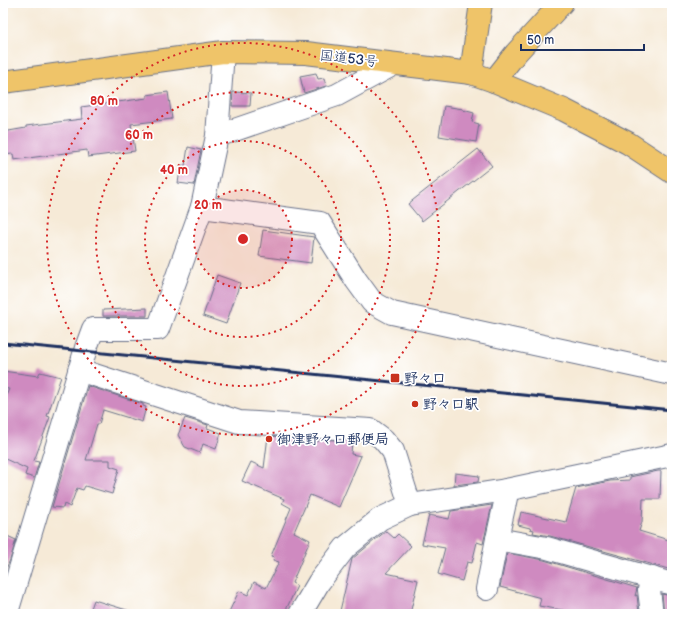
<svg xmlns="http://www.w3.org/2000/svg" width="675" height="617" font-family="'Balsamiq Sans','Klee One',sans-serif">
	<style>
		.building { fill: #cf8ac0 }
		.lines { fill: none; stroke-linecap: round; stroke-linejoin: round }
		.minor-casing { stroke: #687088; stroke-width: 24 }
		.major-casing { stroke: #687088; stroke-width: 24 }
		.highway-casing { stroke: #687088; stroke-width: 24 }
		.minor { stroke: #fff; stroke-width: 22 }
		.major { stroke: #efc469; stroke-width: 22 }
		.highway { stroke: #efc469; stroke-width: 22 }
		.rail { stroke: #1b2f5e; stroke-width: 3 }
		.ring { fill: none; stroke: #d62828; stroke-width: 2; stroke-dasharray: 2 4 }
		.poi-dot { fill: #c8321e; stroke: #fff; stroke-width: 1.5 }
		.labels { text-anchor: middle; stroke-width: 3.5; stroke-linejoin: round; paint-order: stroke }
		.street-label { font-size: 14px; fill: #1b2f5e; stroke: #fff }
		.poi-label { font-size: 14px; font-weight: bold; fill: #1b2f5e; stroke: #fff; text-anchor: start }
		.centre { fill: #d62828; stroke: #fff; stroke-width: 2 }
		.ring-label { font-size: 12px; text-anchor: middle; font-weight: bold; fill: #d62828; stroke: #fff; stroke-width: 3.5; stroke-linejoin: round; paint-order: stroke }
	</style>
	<rect width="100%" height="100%" fill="#fff"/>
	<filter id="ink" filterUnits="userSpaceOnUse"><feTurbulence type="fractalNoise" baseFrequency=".025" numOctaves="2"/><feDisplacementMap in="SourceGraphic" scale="8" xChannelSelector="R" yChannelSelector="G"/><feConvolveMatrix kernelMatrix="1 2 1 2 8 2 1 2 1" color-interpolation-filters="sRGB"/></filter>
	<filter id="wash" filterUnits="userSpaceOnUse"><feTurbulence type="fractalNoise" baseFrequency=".012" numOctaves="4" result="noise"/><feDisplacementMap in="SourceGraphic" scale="16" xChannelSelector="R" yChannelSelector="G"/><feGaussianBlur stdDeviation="0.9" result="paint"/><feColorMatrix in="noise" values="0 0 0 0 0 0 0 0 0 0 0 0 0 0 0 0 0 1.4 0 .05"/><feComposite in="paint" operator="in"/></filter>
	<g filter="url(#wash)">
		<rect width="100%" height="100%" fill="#f6ead7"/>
		<g id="blocks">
			<!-- building -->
			<g class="building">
				<polygon points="316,73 318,79 324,78 326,86 304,93 300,76"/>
				<polygon points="168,92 172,119 131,124 135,151 88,157 87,150 14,160 13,154 3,155 3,132 26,128 26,126 82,119 81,107 147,98 147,95"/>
				<polygon points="233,92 251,93 250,106 232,106"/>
				<polygon points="444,106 463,109 463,110 474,113 472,122 479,124 476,142 439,136"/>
				<polygon points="188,147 201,150 194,185 178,183 181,165 185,166"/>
				<polygon points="478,149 492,166 422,221 408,204"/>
				<polygon points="263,230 314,237 311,263 259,256"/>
				<polygon points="217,275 240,283 226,324 203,316"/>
				<polygon points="147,308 147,316 103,316 103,310"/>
				<polygon points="3,371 38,376 40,372 61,377 47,416 50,417 34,461 39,462 34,478 25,475 27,469 3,458 3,403 9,389 3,388"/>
				<polygon points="88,386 143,404 143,406 146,407 142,422 103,410 99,424 97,424 86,460 110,460 110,466 119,469 112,494 85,486 83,490 77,488 70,507 64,504 63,508 52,507"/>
				<polygon points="185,418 208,425 207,428 221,433 216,449 203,444 200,453 185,447 178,435"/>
				<polygon points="268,436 304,438 318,442 319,439 352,441 351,454 361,456 339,507 310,495 294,532 310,540 292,583 297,586 284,614 228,614 239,591 248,595 254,582 266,588 279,562 273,560 274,557 271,556 291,508 282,503 284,499 242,481 251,462 264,468"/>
				<polygon points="658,471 661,471 660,499 643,499 642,522 639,531 672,541 672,570 550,536 533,533 534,530 530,529 530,528 518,525 521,512 566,522 576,488 610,481 630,480 630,477"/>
				<polygon points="455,473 479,476 478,482 454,485"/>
				<polygon points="492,505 483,544 477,542 472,563 467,562 462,581 438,574 445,548 422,544 429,515 449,519 451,511"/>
				<polygon points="386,531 394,538 398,534 411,546 386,573 418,580 410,614 355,614 340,611 352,559"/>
				<polygon points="3,534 16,540 10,560 3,575"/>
				<polygon points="507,553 544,560 637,588 635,596 637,595 639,614 572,614 573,612 539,606 541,598 500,587"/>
				<polygon points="662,594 672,596 672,614 664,614"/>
				<polygon points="94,600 130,611 129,614 89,614"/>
			</g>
		</g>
	</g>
	<g filter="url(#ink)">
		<use href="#blocks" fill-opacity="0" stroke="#687088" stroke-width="1"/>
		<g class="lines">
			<!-- minor casing -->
			<g class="minor-casing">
				<g id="minor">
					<polyline points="217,136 337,95 394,64"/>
					<polyline points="202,207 320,223 356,280 372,302 392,313 672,374"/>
					<polyline points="79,370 239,422 371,430 383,439 393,451 410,505"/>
					<polyline points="506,490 506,498 497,539 547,548 672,584"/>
					<polyline points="652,578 649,590 652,614"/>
					<polyline points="487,589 497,539"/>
					<polyline points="8,609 86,348 93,329 158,329 202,207 217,136 223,52"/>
					<polyline points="300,614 319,582 345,548 380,519 410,505 506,490 672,455"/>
				</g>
			</g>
			<!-- major casing -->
			<g class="major-casing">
				<g id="major">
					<polyline points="471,73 481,3"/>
					<polyline points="494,81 516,53 562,3"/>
				</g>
			</g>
			<!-- highway casing -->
			<g class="highway-casing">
				<polyline id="highway" points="3,82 223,52 306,53 471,73 494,81 564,110 628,143 672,172"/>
			</g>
			<!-- minor -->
			<use href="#minor" class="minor"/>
			<!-- major -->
			<use href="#major" class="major"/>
			<!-- highway -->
			<use href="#highway" class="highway"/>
			<!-- rail -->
			<polyline class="rail" points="3,343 672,410"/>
		</g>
	</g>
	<!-- distance rings -->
	<circle cx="243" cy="239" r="49" fill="#d62828" fill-opacity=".12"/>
	<g class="ring">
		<circle cx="243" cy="239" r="49"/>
		<circle cx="243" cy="239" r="98"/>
		<circle cx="243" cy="239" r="147"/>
		<circle cx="243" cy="239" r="196"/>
	</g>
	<!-- markers -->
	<g class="poi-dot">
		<rect x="390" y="373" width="10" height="10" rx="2"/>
		<circle cx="415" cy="404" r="4"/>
		<circle cx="269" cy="439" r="4"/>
	</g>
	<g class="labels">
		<!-- street labels -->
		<g class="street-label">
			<text transform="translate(349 58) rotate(7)" y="5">国道53号</text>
		</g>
		<!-- poi labels -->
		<g class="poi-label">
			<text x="404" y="383">野々口</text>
			<text x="423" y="409">野々口駅</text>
			<text x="277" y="444">御津野々口郵便局</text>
		</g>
	</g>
	<circle cx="243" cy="239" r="6" class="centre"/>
	<g class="ring-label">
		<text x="104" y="105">80 m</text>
		<text x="139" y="139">60 m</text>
		<text x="174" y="174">40 m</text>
		<text x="208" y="209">20 m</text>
	</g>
	<!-- margin -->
	<rect width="675" height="617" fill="none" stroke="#fff" stroke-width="16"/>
	<!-- scale -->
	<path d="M521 44v6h123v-6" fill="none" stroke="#1b2f5e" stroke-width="2"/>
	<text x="527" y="44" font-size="12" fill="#1b2f5e" stroke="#ffffff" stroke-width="3" paint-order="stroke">50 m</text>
</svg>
